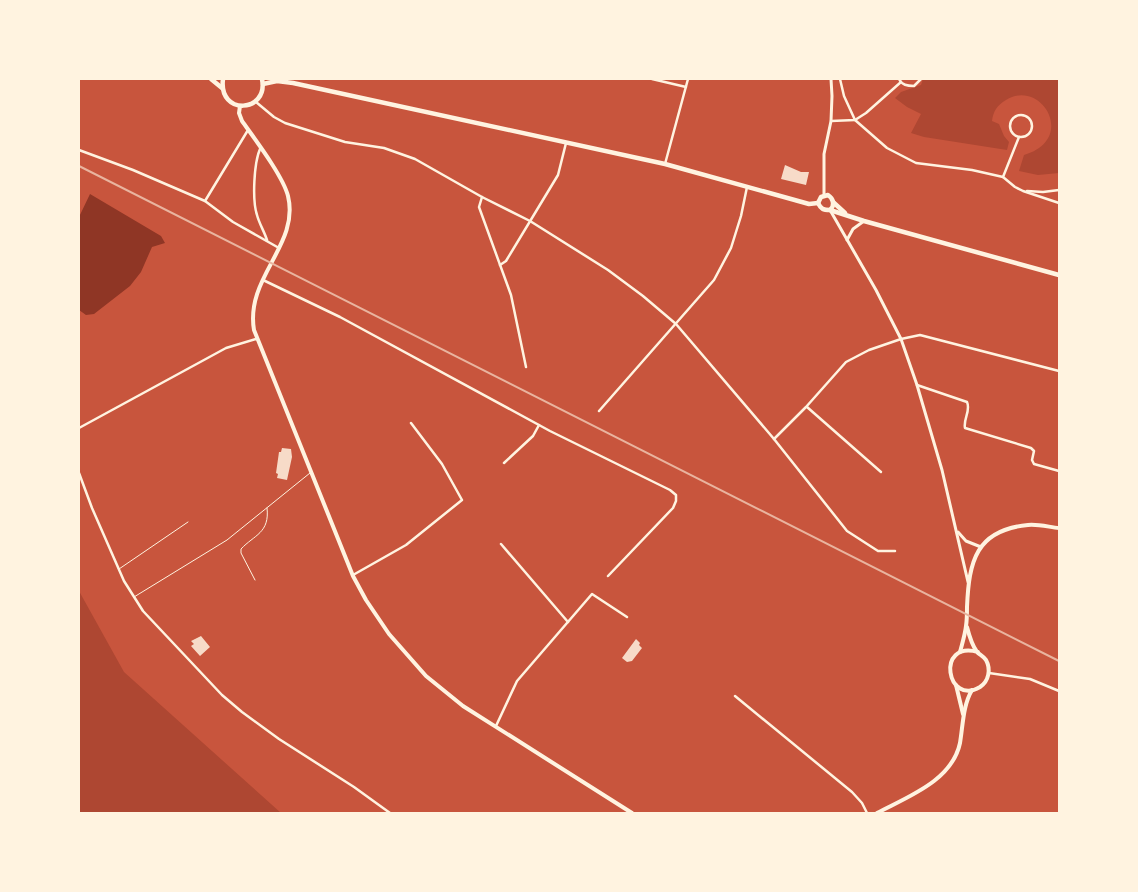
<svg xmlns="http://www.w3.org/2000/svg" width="1138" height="892" font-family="Manrope,sans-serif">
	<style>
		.green { fill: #ae4732 }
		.water { fill: #8f3625 }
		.building { fill: #f7dbc8 }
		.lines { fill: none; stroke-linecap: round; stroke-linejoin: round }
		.service { stroke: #fff3e0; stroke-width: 1 }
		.minor { stroke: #fff3e0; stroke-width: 2.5 }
		.tertiary { stroke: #fff3e0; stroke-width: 3 }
		.secondary { stroke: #fff3e0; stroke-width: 4 }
		.primary { stroke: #fff3e0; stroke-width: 4.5 }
		.rail { stroke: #e9b49f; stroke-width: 2 }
	</style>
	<rect width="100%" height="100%" fill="#c8553d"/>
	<!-- green -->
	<g class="green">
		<path d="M923,79h136v94l-21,2 -19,-4 5,-16c54,-16 17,-77 -18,-55 -9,5 -13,12 -14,21l7,3 5,12 5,6 -2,8 -83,-13 -13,-4 10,-19 -14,-7 -12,-9 6,-6 20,-7z"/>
		<polygon points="79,591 124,672 281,813 79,813"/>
	</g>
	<!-- water -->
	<polygon class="water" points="90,194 161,236 165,243 152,247 141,272 130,286 94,314 86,315 79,310 79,217"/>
	<!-- building -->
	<g class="building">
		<polygon points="785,165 801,172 809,172 806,185 781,179"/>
		<polygon points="282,448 291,449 292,457 287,480 277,478 278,474 276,473 279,452 281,452"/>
		<polygon points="201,636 210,647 200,656 191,646 194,644 191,641"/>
		<polygon points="636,639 640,643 639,645 642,648 632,661 627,662 622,658"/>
	</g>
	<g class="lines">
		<!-- service -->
		<g class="service">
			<polyline points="119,569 188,522"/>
			<path d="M255,580l-14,-27v-4c13,-14 29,-16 26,-41"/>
			<polyline points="134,597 227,540 310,473"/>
		</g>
		<!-- minor -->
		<g class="minor">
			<polyline points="652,79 686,87"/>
			<polyline points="840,79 844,96 855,120 887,148 916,163 972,170 1003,177 1015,187 1023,191 1059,203"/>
			<path d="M899,79c3,6 8,7 15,7l7,-7"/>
			<polyline points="256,102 274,117 285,123 345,142 384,148 415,159 482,197 530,221 608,270 643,296 676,324 774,439 847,531 878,551 895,551"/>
			<circle cx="1021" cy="126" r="11"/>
			<polyline points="831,121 855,120 866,113 901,82"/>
			<path d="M260,149c-6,14 -8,51 -3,66 2,8 7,16 10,25"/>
			<polyline points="79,150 133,170 205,201 233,222 279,248"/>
			<polyline points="665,164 688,79"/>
			<polyline points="1003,177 1019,137"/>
			<polyline points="1027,191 1043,192 1059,190"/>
			<polyline points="482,197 479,207 511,295 526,367"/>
			<polyline points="205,201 248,130"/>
			<polyline points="500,265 506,261 558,175 566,143"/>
			<polyline points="263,280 340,317 550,431 670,490 676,495 676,501 673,508 608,576"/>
			<path d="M917,385l50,17c4,9 -4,17 -2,26l66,20 3,3 -2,9 2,4 25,7"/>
			<polyline points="807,407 881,472"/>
			<polyline points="599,411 714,280 731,248 741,216 747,187"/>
			<polyline points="79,428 226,348 256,339"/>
			<polyline points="774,439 806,407 846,362 869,350 901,339 920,335 1059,371"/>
			<polyline points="504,463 533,436 539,425"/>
			<polyline points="79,473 92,508 124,581 143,611 222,695 242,712 279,739 354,787 390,813"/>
			<polyline points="501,544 568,622"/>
			<polyline points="353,575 406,545 462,500 442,464 411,423"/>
			<polyline points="989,673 1030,679 1059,691"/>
			<polyline points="735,696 852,792 862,803 867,813"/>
			<polyline points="496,726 517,681 592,594 627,617"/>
		</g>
		<!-- tertiary -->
		<g class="tertiary">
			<polyline points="824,195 824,154 831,121 832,96 831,79"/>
			<polyline points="830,210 876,290 901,339 917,385 942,470 968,582"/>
			<polyline points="847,240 853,229 864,221"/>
			<polyline points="958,532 966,541 981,547"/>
		</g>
		<!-- secondary -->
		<g class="secondary">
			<path d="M240,106l-1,7 3,8c12,17 41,55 46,75 12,49 -43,81 -34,134l99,246 13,24 23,34 37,42 37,30 169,107"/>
			<path d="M967,627c2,8 5,18 10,25 3,3 6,4 9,8 5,9 3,21 -6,27 -33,20 -45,-47 -2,-35"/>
			<path d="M960,652c2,-8 5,-17 6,-26 1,-6 1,-13 1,-19 2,-46 9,-77 61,-82 10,-1 21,2 31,3"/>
			<polyline points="956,685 963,714"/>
			<path d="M877,813c30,-16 75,-32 83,-70 3,-18 3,-38 12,-53"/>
		</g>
		<!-- primary -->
		<g class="primary">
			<polyline points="211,79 222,88"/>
			<path d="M223,79c-5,37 46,34 39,0"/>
			<polyline points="263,84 277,81 293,83 665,164 809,204 818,203"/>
			<polyline points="833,202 845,213"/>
			<path d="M818,203c3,6 5,7 12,7l34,11 195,54"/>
			<path d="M818,203l3,-6 7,-2c6,4 7,10 2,15"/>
		</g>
		<!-- rail -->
		<polyline class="rail" points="79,166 1059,661"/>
	</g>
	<!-- border -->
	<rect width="1138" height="892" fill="none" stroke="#fff3e0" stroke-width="160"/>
</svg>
